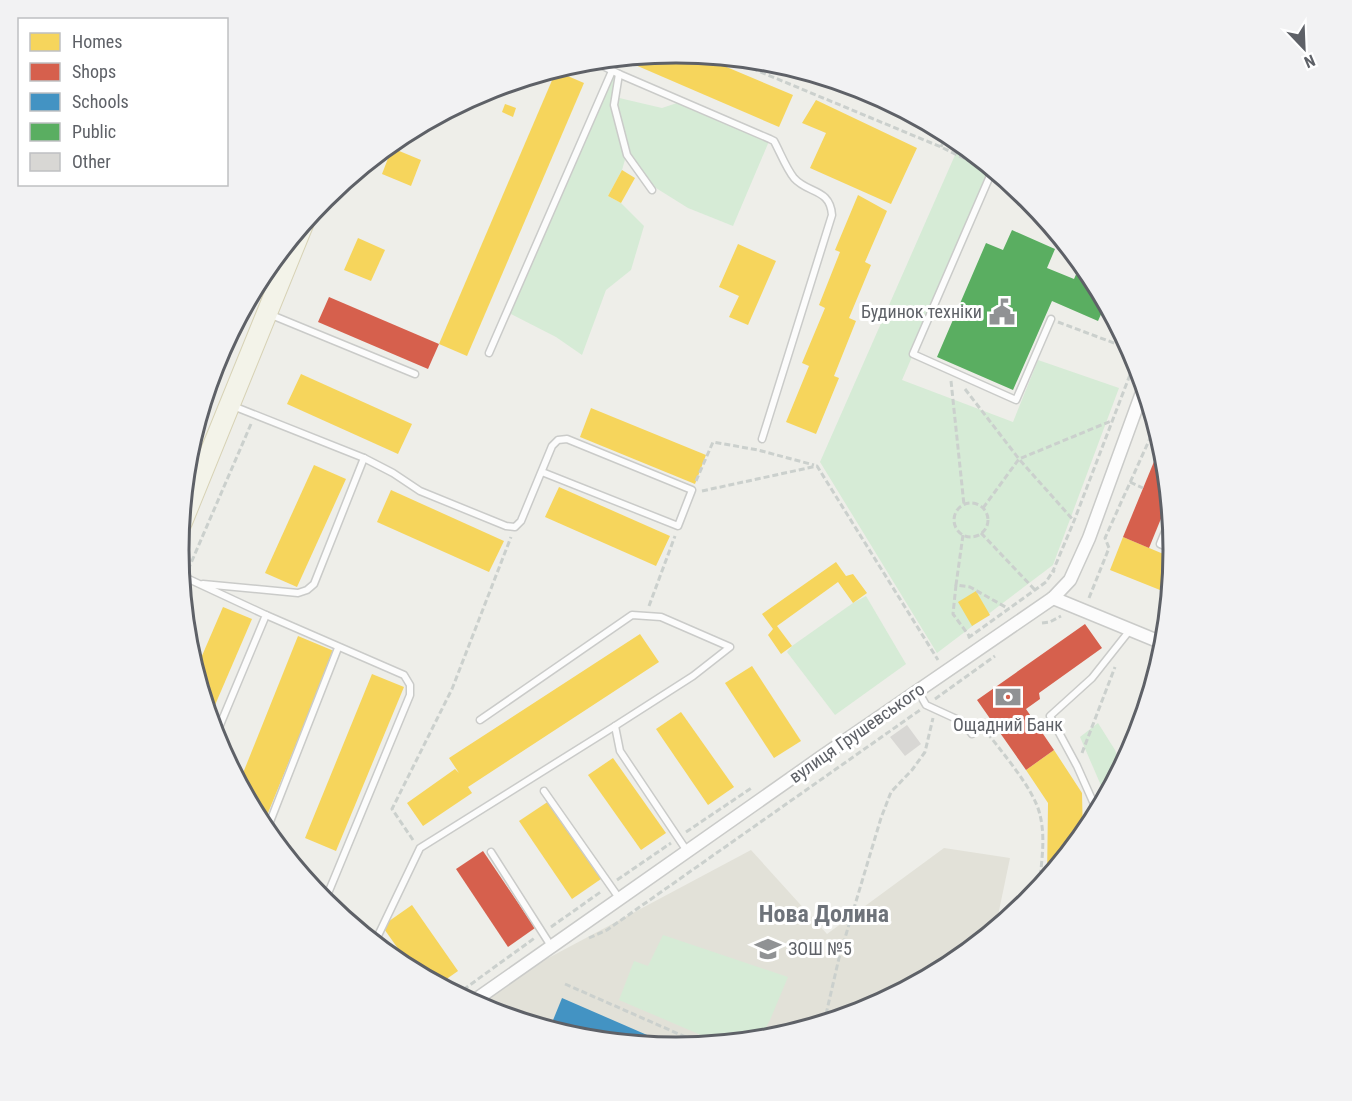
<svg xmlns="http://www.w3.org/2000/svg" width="1352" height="1101" font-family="'Roboto Condensed',sans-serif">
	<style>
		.education { fill: #e2e1d8 }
		.green { fill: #d6ebd6 }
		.homes { fill: #f6d55c }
		.shops { fill: #d6604d }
		.schools { fill: #4393c3 }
		.public { fill: #5aae61 }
		.building { fill: #d8d7d4 }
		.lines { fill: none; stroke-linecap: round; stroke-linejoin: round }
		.lane-casing { stroke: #cacbc9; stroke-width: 9 }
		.street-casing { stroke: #cacbc9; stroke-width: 15 }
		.primary-casing { stroke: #d7d2b5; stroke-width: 22 }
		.path { stroke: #cbd0cd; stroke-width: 3; stroke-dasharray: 6 3; stroke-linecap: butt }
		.lane { stroke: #fcfcfc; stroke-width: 6 }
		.street { stroke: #fcfcfc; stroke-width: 12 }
		.primary { stroke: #f3f3e9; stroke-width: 20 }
		.labels { text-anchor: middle; stroke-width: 6; stroke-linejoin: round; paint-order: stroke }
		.poi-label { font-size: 18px; fill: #5e6167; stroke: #fff; text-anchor: end }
		.street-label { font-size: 18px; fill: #5e6167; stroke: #fff }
		.district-label { font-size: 24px; font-weight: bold; fill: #6e737a; stroke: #fff }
		.rim { fill: none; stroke: #5e6167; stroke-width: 3 }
	</style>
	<rect width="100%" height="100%" fill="#eeeee9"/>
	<!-- education -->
	<polygon class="education" points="944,848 1010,858 995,930 952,965 866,1011 773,1039 676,1048 579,1039 485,1010 474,1004 479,995 751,850 827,934"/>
	<!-- green -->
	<g class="green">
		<polygon points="612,71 619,74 615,97 662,108 683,101 770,139 733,226 688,208 648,183 626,156 622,170 608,196 621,203 644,226 631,270 606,290 582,355 556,337 507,312"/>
		<polygon points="959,146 971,152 993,169 902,380 1013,422 1038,360 1119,388 1053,565 937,653 820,462"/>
		<polygon points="866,596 906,664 835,715 787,652 792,646 853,603"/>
		<polygon points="1098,723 1115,750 1122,768 1106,797 1080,737"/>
		<polygon points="663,935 788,977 770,1020 759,1040 722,1044 619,1000 634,961 648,966"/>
	</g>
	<!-- homes -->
	<g class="homes">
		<polygon points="676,53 698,55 793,95 779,127 619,58"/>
		<polygon points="556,71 584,83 467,356 439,344"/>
		<polygon points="816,100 917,148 891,204 810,168 826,133 802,123"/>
		<polygon points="505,104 516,108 513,117 502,112"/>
		<polygon points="392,148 421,160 411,186 382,174"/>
		<polygon points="622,170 635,178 621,203 608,196"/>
		<polygon points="858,195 887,211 865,262 871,265 849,318 856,321 834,376 839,378 816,434 786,422 809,366 802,363 825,308 819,305 840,252 835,250"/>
		<polygon points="358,238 385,250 371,281 344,270"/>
		<polygon points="738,244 776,261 748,325 729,317 739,296 719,287"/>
		<polygon points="301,374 412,424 398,454 287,404"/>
		<polygon points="591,408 706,455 695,484 580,437"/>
		<polygon points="314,465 346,479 297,587 265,573"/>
		<polygon points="559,487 670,536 656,566 545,517"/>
		<polygon points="391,490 504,541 489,572 377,522"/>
		<polygon points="1123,537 1173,558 1170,594 1110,570"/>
		<polygon points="836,562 846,576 853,574 867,593 853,603 838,582 777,626 792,646 781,654 768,635 773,629 762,614"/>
		<polygon points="976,591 990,615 972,626 958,602"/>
		<polygon points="223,607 252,619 209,719 195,672"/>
		<polygon points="640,634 659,662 468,787 472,793 423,826 407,803 455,769 459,773 449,758"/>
		<polygon points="298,636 334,651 266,818 255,814 239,783"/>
		<polygon points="752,666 801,741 774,758 725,683"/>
		<polygon points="372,674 404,687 336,851 305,838"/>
		<polygon points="1148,675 1155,678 1146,708 1139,705"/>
		<polygon points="681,712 734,787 708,805 656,729"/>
		<polygon points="1054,750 1082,793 1083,836 1047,880 1048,803 1026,770"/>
		<polygon points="613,758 666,833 641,850 588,775"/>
		<polygon points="549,801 601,879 572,899 519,821"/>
		<polygon points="412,905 458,971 438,985 416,974 382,926"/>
	</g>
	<!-- shops -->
	<g class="shops">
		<polygon points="329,297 439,344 428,369 318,322"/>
		<polygon points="1160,447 1163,448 1164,454 1169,499 1149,548 1123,537"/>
		<polygon points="1085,624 1102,648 1039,693 1040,699 1026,709 1054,750 1026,770 977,700"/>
		<polygon points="483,851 535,928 508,947 456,869"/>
	</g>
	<!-- schools -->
	<polygon class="schools" points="562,998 677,1048 579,1039 549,1030"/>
	<!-- public -->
	<polygon class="public" points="1012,230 1055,249 1047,268 1074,279 1081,263 1090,274 1106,303 1098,321 1052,301 1013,390 937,357 986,243 1003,250"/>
	<!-- building -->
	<polygon class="building" points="907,725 921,744 905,756 890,737"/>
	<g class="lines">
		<!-- lane casing -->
		<g class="lane-casing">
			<g id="lane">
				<path d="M593,61l26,13 151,65 4,2c6,11 12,27 20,37 14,16 36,10 38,37l-70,224"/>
				<polyline points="619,74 614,105 627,155 652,190"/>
				<polyline points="993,169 913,354 1016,400 1051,319"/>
				<polyline points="269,314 415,374"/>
				<polyline points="489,353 612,71"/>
				<polyline points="233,406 364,458 393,473 420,491 506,526 515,527 521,521 552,446 558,440 567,439 692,490 678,526 542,472"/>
				<polyline points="1171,517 1160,544 1174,550"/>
				<polyline points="180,575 266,615 215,737"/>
				<polyline points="203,584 298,593 307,590 314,584 364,458"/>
				<polyline points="266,615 404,675 410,685 410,695 324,903"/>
				<polyline points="918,691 926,705 963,722 972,734"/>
				<polyline points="480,720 632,615 661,617 730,647 693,676 615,726"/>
				<polyline points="544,791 619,898"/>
				<polyline points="1098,813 1077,766 1050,716 1092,678 1130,630"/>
				<polyline points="266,832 338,648"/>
				<polyline points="491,852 551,946"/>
				<polyline points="374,944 420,848 615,726 620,751 687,851"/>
			</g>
		</g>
		<!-- street casing -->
		<g class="street-casing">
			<g id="street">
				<polyline points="1053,598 1165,644"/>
				<polyline points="471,1003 820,758 1053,598 1070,580 1089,538 1144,387"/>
			</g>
		</g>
		<!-- primary casing -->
		<g class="primary-casing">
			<polyline id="primary" points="180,527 304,222"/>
		</g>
		<!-- path -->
		<g class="path">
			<polyline points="727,58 941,147 984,168"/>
			<polyline points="941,147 947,133"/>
			<polyline points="1058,322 1130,349"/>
			<polyline points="951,381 964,505"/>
			<polyline points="965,389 1019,459 1074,521"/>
			<polyline points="696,481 713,442 758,450 814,465"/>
			<polyline points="1130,482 1143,488"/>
			<polyline points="702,491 817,466 938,660"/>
			<circle cx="971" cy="520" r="17"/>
			<polyline points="983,508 1019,459 1111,421"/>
			<polyline points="981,533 1035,590"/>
			<polyline points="963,535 956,585 970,587 1009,609"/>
			<polyline points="188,570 251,424"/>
			<polyline points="1055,572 1053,571 1074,521 1136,359"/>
			<polyline points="956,585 953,614 970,637"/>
			<polyline points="1089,598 1109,548 1105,538 1156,425"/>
			<polyline points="649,606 675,536"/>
			<polyline points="1042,623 1050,622 1061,616"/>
			<polyline points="968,638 1046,582 1053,571"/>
			<polyline points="935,699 995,656"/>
			<path d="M982,726c17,23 52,62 58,89 6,24 1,50 -1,74"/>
			<polyline points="1082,753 1115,667"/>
			<polyline points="686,832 753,787"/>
			<polyline points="413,840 392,809 452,689 511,537"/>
			<polyline points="617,880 671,843"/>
			<polyline points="551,927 602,891"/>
			<polyline points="589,938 607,930 920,710"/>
			<polyline points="565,984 706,1046"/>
			<polyline points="456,995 536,937"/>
			<polyline points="824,1023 839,958 881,818 891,792 912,770 925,752 933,718"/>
		</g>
		<!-- lane -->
		<use href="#lane" class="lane"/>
		<!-- street -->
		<use href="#street" class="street"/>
		<!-- primary -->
		<use href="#primary" class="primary"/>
	</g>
	<!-- icons -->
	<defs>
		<g id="civic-bare" transform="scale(2.07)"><path d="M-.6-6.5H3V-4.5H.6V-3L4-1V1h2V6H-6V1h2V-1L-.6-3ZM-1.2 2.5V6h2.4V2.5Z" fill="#909294" stroke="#fff" stroke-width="2.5" paint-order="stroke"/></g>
		<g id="bank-bare" transform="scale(2.07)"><path d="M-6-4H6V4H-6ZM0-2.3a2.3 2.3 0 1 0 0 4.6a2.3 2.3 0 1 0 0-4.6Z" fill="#909294" stroke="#fff" stroke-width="2.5" paint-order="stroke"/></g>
		<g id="school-bare" transform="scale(2.07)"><path d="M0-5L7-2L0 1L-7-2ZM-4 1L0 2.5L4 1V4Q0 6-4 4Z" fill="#909294" stroke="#fff" stroke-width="2.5" paint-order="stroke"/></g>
	</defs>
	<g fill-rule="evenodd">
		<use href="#civic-bare" x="1002" y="312"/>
		<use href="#bank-bare" x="1008" y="697"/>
		<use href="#school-bare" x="768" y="949"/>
	</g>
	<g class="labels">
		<!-- poi labels -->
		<g class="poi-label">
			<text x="982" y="318">Будинок техніки</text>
			<text x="1008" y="731" text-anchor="middle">Ощадний Банк</text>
			<text x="788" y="955" text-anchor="start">ЗОШ №5</text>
		</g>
		<!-- street labels -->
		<g class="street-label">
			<text transform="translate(857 733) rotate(-35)" y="6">вулиця Грушевського</text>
		</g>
		<!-- district labels -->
		<g class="district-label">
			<text x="824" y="922">Нова Долина</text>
		</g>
	</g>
	<!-- crop -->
	<path d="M0 0H1352V1101H0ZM189 550a487 487 0 1 1 974 0a487 487 0 1 1-974 0Z" fill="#f2f2f3" fill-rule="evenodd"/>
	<path class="rim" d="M189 550a487 487 0 1 1 974 0a487 487 0 1 1-974 0Z"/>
	<!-- legend -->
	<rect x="18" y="18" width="210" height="168" fill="#ffffff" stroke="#bfc0c2" stroke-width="1.5"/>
	<rect x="30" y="33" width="30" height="18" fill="#f6d55c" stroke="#bfc0c2" stroke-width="1.5"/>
	<text x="72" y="48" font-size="18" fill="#5e6167">Homes</text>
	<rect x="30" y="63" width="30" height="18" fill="#d6604d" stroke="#bfc0c2" stroke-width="1.5"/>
	<text x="72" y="78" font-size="18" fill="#5e6167">Shops</text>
	<rect x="30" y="93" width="30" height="18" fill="#4393c3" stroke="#bfc0c2" stroke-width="1.5"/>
	<text x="72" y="108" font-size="18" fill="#5e6167">Schools</text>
	<rect x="30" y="123" width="30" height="18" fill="#5aae61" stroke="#bfc0c2" stroke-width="1.5"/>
	<text x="72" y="138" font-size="18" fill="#5e6167">Public</text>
	<rect x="30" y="153" width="30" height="18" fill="#d8d7d4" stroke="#bfc0c2" stroke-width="1.5"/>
	<text x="72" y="168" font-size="18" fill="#5e6167">Other</text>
	<!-- north arrow -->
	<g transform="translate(1304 48) rotate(157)" stroke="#ffffff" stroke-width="4.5" paint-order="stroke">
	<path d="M0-4.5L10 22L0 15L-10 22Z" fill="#5e6167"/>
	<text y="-9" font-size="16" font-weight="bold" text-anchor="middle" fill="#5e6167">N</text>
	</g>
</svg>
